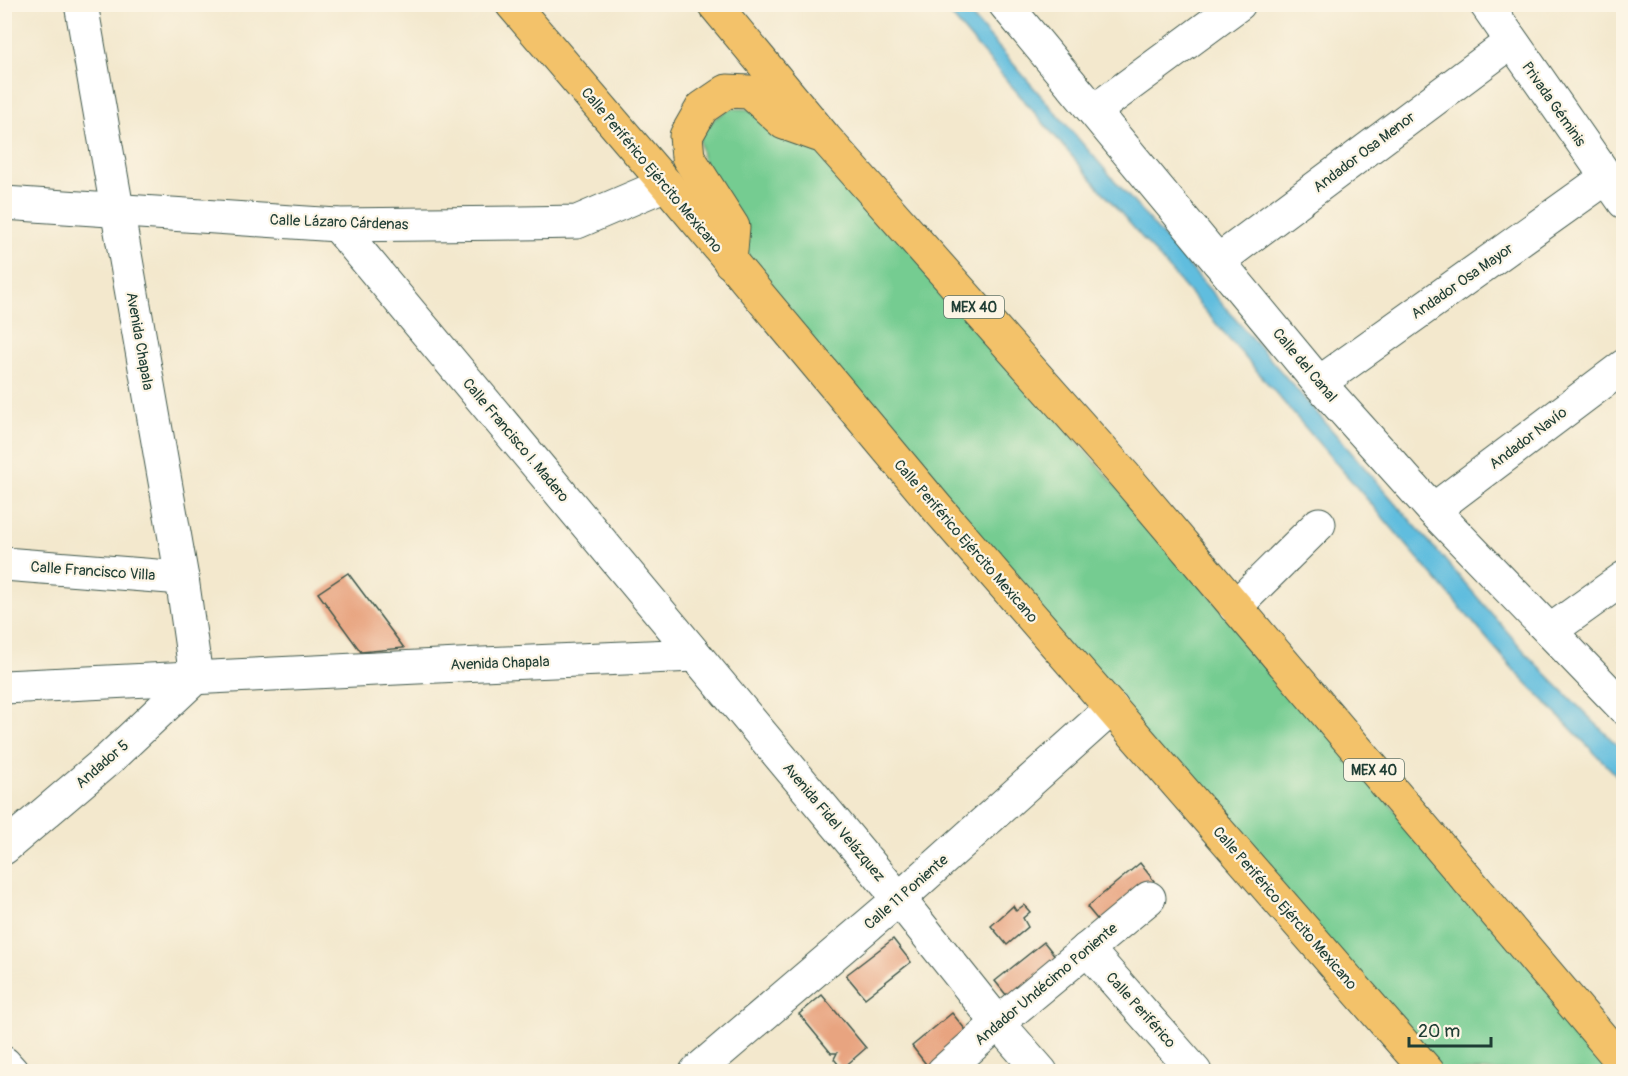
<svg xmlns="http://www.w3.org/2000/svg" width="1628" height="1076" font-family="Pangolin,sans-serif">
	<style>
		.green { fill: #74cc91; stroke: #4a8462; stroke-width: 1.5 }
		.water { fill: #60bdde; stroke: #407d89; stroke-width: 1.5 }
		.building { fill: #e8a480 }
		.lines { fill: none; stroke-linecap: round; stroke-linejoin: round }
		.minor-casing { stroke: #3f574b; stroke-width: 35 }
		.highway-casing { stroke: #3f574b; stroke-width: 35 }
		.minor { stroke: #fff; stroke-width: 33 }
		.highway { stroke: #f3c26a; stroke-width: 33 }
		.labels { text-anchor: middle; stroke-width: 4.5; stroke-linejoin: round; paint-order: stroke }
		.shield { fill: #fcf5e5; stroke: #617469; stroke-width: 1.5 }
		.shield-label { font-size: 14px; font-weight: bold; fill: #1f3d34 }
		.street-label { font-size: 15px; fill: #1f3d34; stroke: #fcf5e5 }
	</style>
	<rect width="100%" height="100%" fill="#fcf5e5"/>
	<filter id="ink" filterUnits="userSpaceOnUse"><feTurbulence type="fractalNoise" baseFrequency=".0167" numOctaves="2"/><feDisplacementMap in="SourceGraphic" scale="12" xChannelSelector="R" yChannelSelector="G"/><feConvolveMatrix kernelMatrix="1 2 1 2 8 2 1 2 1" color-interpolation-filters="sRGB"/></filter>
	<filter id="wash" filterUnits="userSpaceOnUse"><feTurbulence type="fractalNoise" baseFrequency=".008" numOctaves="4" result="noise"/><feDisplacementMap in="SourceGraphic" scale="24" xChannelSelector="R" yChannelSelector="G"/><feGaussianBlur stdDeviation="1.35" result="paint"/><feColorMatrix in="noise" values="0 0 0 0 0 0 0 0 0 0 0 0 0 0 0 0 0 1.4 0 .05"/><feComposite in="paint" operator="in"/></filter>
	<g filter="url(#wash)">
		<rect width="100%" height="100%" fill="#f3e8cd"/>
		<!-- green -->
		<polygon class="green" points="731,108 755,110 822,145 1620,1071 1430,1071 740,262 702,157 699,136 715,118"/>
		<!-- water -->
		<polygon class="water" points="942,5 962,5 1531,659 1623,751 1623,782 1514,670"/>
		<g id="blocks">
			<!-- building -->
			<g class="building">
				<polygon points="348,573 404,648 361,652 318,593"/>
				<polygon points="1140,863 1154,881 1101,924 1087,907"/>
				<polygon points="1024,905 1030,912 1023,918 1028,927 1007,945 991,926 1013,906 1016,911"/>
				<polygon points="893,939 911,962 865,998 846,975"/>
				<polygon points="1044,942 1060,962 1011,1001 995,981"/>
				<polygon points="822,995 866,1048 842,1069 834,1059 837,1053 831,1053 799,1014"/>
				<polygon points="952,1013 969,1034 932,1072 912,1046"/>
			</g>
		</g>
	</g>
	<g filter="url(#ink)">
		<use href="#blocks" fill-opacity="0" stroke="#3f574b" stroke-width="1.5"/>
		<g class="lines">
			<!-- minor casing -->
			<g class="minor-casing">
				<g id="minor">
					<polyline points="1005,4 1319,383 1433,510 1624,708"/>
					<polyline points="1486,4 1624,202"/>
					<polyline points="1094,111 1239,4"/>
					<polyline points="4,203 337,225 522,223 577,222 666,184"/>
					<polyline points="337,225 899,899 998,1023 1041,1072"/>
					<polyline points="1218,261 1511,42"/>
					<polyline points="1319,383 1606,178"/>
					<polyline points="1433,510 1624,366"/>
					<polyline points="4,564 182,578"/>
					<polyline points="1235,607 1319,524"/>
					<polyline points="1550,631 1624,578"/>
					<polyline points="4,687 459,665 695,655"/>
					<polyline points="4,848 111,757 196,677 182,578 81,4"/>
					<polyline points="1087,949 1195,1072"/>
					<polyline points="4,1063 12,1072"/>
					<polyline points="696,1072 899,899 1112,708"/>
					<polyline points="943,1072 998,1023 1149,898"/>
				</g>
			</g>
			<!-- highway casing -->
			<g class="highway-casing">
				<g id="highway">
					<polyline points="512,4 666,184 937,508 1428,1072"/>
					<polyline points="714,4 825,138 1124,475 1624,1064"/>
					<polyline points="730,262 733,227 688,157 686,136 702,108 727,91 750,92 784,123 818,135"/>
				</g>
			</g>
			<!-- minor -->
			<use href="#minor" class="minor"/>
			<!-- highway -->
			<use href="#highway" class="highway"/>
		</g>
	</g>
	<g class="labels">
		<!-- shield labels -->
		<g class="shield">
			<rect x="944" y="296" width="60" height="22" rx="4.5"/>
			<rect x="1344" y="759" width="60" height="22" rx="4.5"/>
		</g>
		<g class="shield-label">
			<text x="974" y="312">MEX 40</text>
			<text x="1374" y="775">MEX 40</text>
		</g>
		<!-- street labels -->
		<g class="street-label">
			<text transform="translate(1554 104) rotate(55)" y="5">Privada Géminis</text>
			<text transform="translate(1364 152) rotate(-37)" y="5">Andador Osa Menor</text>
			<text transform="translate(652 170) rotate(50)" y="5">Calle Periférico Ejército Mexicano</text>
			<text transform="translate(339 222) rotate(2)" y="5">Calle Lázaro Cárdenas</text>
			<text transform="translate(1462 281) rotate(-35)" y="5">Andador Osa Mayor</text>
			<text transform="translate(140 341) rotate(80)" y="5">Avenida Chapala</text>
			<text transform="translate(1305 365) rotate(50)" y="5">Calle del Canal</text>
			<text transform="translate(1528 438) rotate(-37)" y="5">Andador Navío</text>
			<text transform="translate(516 440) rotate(50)" y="5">Calle Francisco I. Madero</text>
			<text transform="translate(966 541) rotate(49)" y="5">Calle Periférico Ejército Mexicano</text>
			<text transform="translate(93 571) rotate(4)" y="5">Calle Francisco Villa</text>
			<text transform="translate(500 663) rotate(-2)" y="5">Avenida Chapala</text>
			<text transform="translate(102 764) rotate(-41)" y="5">Andador 5</text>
			<text transform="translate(834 822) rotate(50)" y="5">Avenida Fidel Velázquez</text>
			<text transform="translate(906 892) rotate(-41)" y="5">Calle 11 Poniente</text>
			<text transform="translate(1285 908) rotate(49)" y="5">Calle Periférico Ejército Mexicano</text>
			<text transform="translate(1046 984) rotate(-40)" y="5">Andador Undécimo Poniente</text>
			<text transform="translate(1141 1010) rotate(48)" y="5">Calle Periférico</text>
		</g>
	</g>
	<!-- margin -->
	<rect width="1628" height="1076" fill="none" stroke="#fcf5e5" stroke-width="24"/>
	<!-- scale -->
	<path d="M1409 1037v9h82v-9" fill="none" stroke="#1f3d34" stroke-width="3"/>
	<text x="1418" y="1037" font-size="18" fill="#1f3d34" stroke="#fcf5e5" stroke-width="4.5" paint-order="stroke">20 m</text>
</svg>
